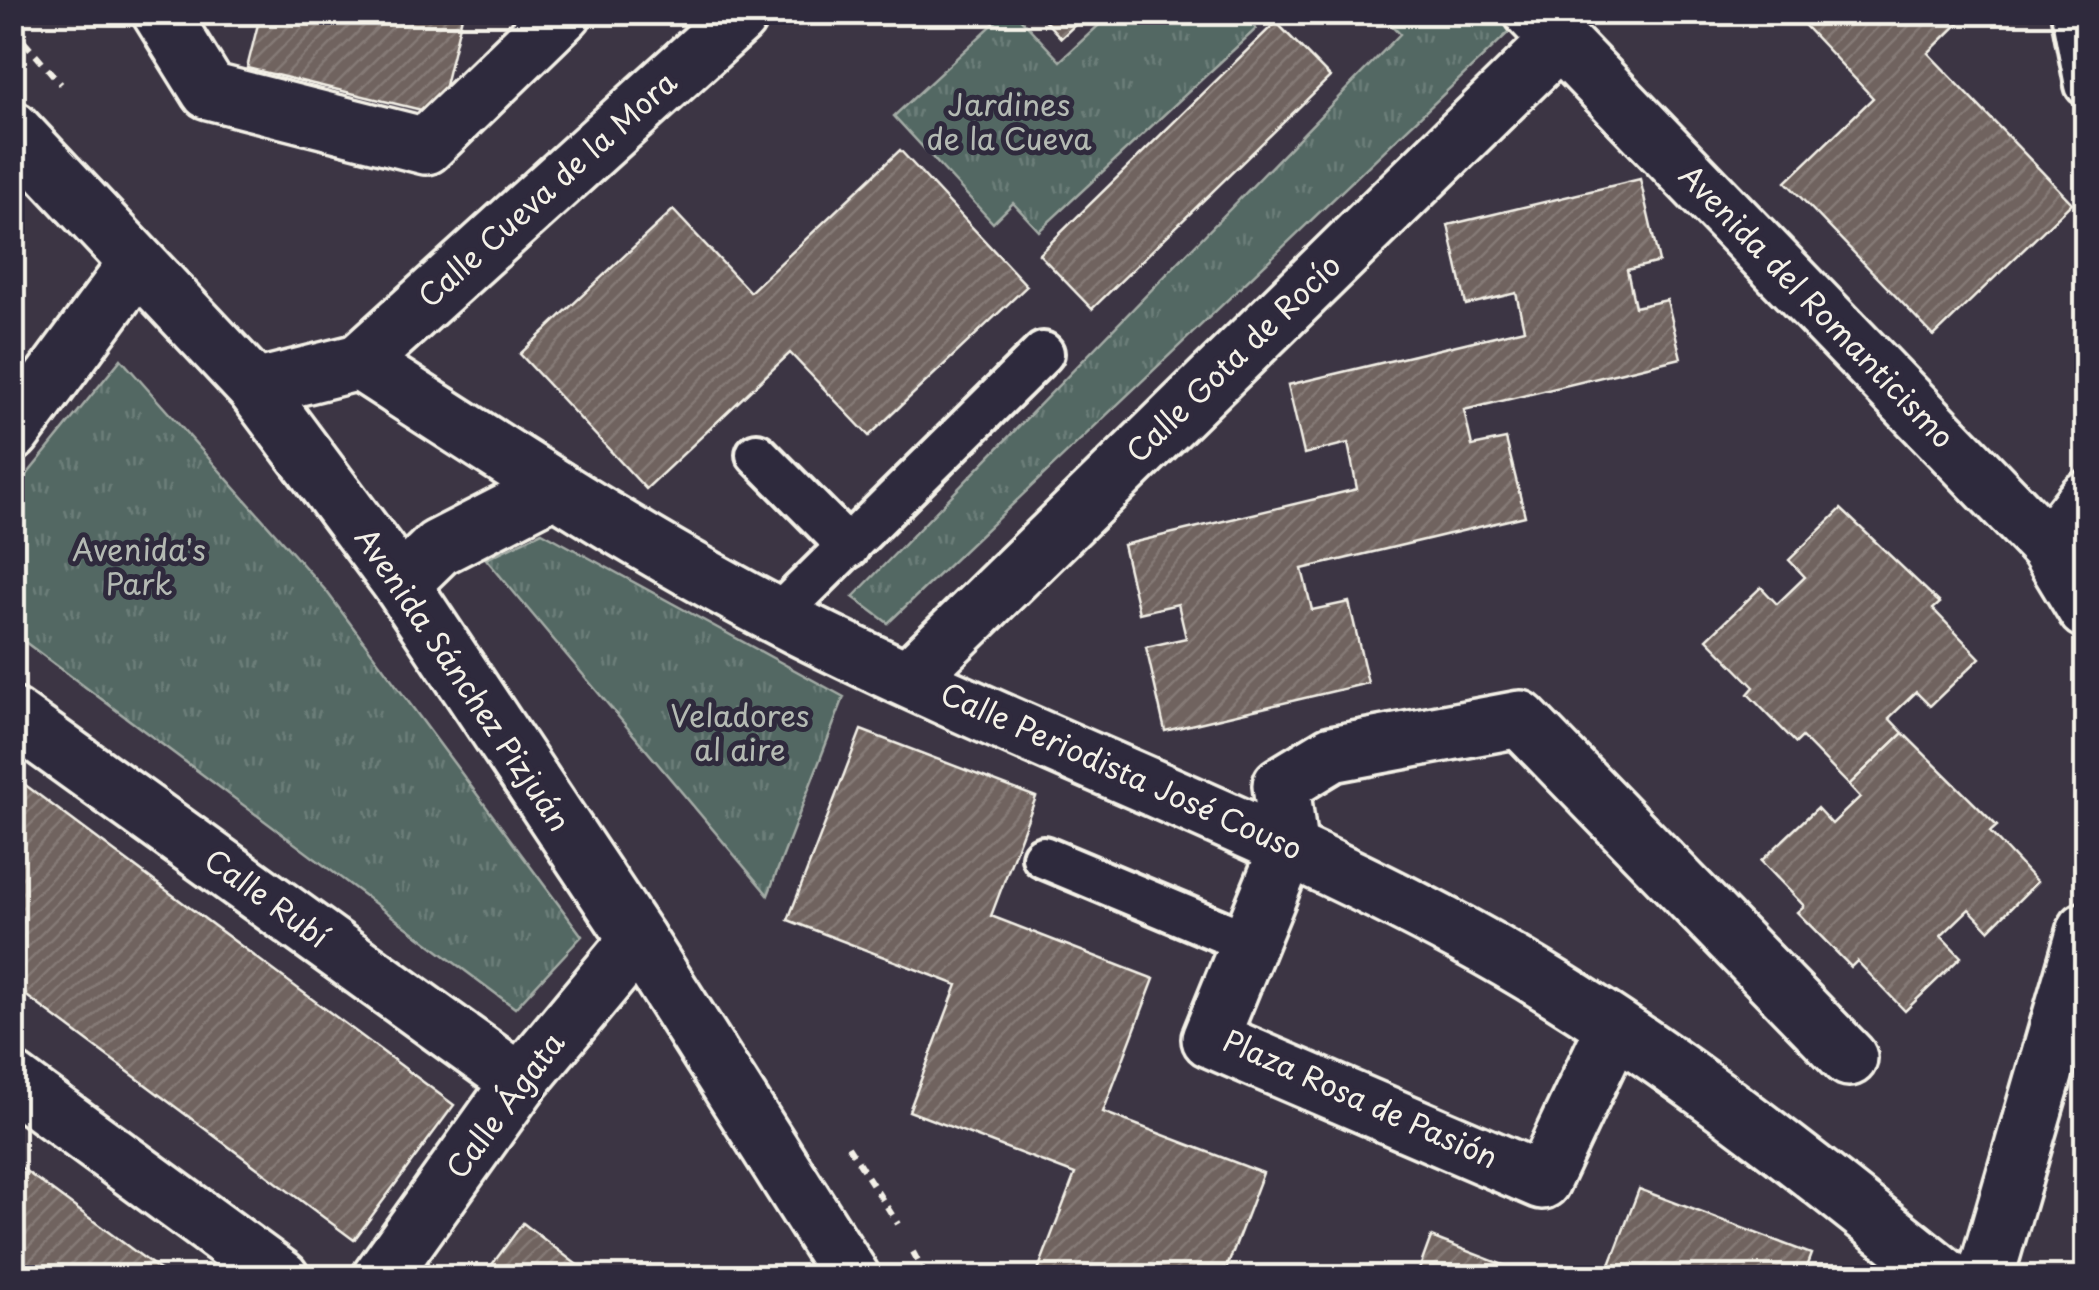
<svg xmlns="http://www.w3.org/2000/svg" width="2099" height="1290" font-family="'Playpen Sans',sans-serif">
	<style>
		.park { fill: url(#park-tufts); stroke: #a4aca6; stroke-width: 2.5 }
		.building { fill: url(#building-hatch); stroke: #f4f1e8; stroke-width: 2.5 }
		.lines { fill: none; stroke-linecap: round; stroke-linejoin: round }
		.lane-casing { stroke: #f4f1e8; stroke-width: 48 }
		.street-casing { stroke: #f4f1e8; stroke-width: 62 }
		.secondary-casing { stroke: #f4f1e8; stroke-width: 62 }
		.path { stroke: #f4f1e8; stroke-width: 6; stroke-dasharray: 10 8; stroke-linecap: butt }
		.lane { stroke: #2f2a3d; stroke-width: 40 }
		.street { stroke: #2f2a3d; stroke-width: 55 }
		.secondary { stroke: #2f2a3d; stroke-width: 55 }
		.labels { text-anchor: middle; stroke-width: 10; stroke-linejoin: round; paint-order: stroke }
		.park-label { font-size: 30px; fill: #b4bab3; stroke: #2f2a3d }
		.street-label { font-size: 30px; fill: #f4f1e8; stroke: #2f2a3d }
	</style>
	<defs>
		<pattern id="park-tufts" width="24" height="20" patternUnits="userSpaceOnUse" patternTransform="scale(2.5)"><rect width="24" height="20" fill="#536863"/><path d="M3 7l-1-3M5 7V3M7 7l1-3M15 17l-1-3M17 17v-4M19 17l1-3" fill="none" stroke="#6c7e79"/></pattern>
		<pattern id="building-hatch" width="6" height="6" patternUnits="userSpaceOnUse" patternTransform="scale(2.5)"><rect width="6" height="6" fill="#70635f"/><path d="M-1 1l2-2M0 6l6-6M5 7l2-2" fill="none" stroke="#857a76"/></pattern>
	</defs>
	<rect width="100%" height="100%" fill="#3c3544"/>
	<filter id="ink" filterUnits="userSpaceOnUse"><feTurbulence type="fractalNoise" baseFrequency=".01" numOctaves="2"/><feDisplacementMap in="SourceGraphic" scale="20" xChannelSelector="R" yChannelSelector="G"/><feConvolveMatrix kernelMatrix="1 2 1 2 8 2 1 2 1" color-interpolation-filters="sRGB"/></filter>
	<g filter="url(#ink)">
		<!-- park -->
		<g class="park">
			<polygon points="1005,13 1015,13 1060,61 1112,13 1241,13 1256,29 1039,231 1013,203 993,223 894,116"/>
			<polygon points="1380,13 1493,13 1510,31 888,623 853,597 1400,34"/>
			<polygon points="121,359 327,592 582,936 515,1008 13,633 13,492"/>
			<polygon points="542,532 844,697 768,895 486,559"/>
		</g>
		<!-- building -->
		<g class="building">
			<polygon points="261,12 463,12 438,114 247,68"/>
			<polygon points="1037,12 1089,12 1061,38"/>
			<polygon points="1792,12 1970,12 1928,53 2072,203 1934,336 1786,182 1873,98"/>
			<polygon points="1276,22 1330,77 1092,309 1039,254"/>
			<polygon points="900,150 1027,286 869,436 790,353 646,489 520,354 673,210 750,292"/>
			<polygon points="1640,179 1659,262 1627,270 1635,307 1667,300 1681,358 1464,410 1472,446 1506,439 1525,516 1302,569 1312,610 1349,602 1368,683 1165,731 1146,647 1186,638 1178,604 1139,613 1123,545 1357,489 1348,443 1304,454 1288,385 1524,329 1516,293 1466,305 1448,225"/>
			<polygon points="1841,509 1940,603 1933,609 1980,658 1930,706 1916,692 1889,718 1903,733 1849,785 1802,737 1796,743 1748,694 1754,687 1707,639 1761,587 1777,604 1805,577 1789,560"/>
			<polygon points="861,730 1036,797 991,916 1154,979 1103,1112 1263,1173 1223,1278 1035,1278 1075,1174 909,1111 957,985 788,920"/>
			<polygon points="1903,733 1997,826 1990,832 2037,882 1989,930 1969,909 1941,936 1961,957 1905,1011 1857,961 1851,967 1797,912 1804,906 1761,861 1817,808 1832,824 1860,797 1849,785"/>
			<polygon points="12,775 454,1105 354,1240 12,985"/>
			<polygon points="12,1161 171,1278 12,1278"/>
			<polygon points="1639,1189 1811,1254 1802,1278 1605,1278"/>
			<polygon points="523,1223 594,1278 482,1278"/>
			<polygon points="1431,1237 1537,1278 1416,1278"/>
		</g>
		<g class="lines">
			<!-- lane casing -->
			<g class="lane-casing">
				<g id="lane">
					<polyline points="2072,12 2086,85"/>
					<polyline points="757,454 849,547"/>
					<polyline points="778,615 1043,353"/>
					<polyline points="1043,857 1249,943"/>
				</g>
			</g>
			<!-- street casing -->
			<g class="street-casing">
				<g id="street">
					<polyline points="160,12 209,91 426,146 564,12"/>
					<polyline points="1532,12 2048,547 2086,610"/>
					<polyline points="359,362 738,18"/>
					<path d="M255,388l104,-26c144,93 290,190 443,267 218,109 448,191 663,307 174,94 328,219 482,342"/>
					<polyline points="12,433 136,265"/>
					<polyline points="2048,547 2086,499"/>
					<polyline points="401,584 438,548 555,488"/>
					<polyline points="910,677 1559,41"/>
					<polyline points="12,716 520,1082"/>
					<polyline points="1614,1028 1542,1181 1210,1039 1289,845 1281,785 1332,754 1520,719 1849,1058"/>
					<polyline points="12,1081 281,1278"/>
					<polyline points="380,1278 520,1082 638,940"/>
					<polyline points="1985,1278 2086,930"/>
				</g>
			</g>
			<!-- secondary casing -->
			<g class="secondary-casing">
				<polyline id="secondary" points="12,129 255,388 401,584 638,940 852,1278"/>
			</g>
			<!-- path -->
			<g class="path">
				<polyline points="12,28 61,84"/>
				<polyline points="848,1146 898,1224"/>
				<polyline points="913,1252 927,1278"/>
			</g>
			<!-- lane -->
			<use href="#lane" class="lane"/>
			<!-- street -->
			<use href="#street" class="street"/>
			<!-- secondary -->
			<use href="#secondary" class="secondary"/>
		</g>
	</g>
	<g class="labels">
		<!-- park labels -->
		<g class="park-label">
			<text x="1009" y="116">Jardines<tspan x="1009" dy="34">de la Cueva</tspan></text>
			<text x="139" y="561">Avenida's<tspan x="139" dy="34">Park</tspan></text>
			<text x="740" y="727">Veladores<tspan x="740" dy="34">al aire</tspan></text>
		</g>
		<!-- street labels -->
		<g class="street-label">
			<text transform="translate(548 190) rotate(-42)" y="10">Calle Cueva de la Mora</text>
			<text transform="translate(1816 307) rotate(46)" y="10">Avenida del Romanticismo</text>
			<text transform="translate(1234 359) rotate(-44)" y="10">Calle Gota de Rocío</text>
			<text transform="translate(462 680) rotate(56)" y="10">Avenida Sánchez Pizjuán</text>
			<text transform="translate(1121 772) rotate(24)" y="10">Calle Periodista José Couso</text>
			<text transform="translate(266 899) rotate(36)" y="10">Calle Rubí</text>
			<text transform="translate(1360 1100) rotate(24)" y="10">Plaza Rosa de Pasión</text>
			<text transform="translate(506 1106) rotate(-53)" y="10">Calle Ágata</text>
		</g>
	</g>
	<!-- margin -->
	<rect width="2099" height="1290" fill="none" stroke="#2f2a3d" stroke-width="50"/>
	<rect x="25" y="25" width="2049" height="1240" fill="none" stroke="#f4f1e8" stroke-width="4" filter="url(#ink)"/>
</svg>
